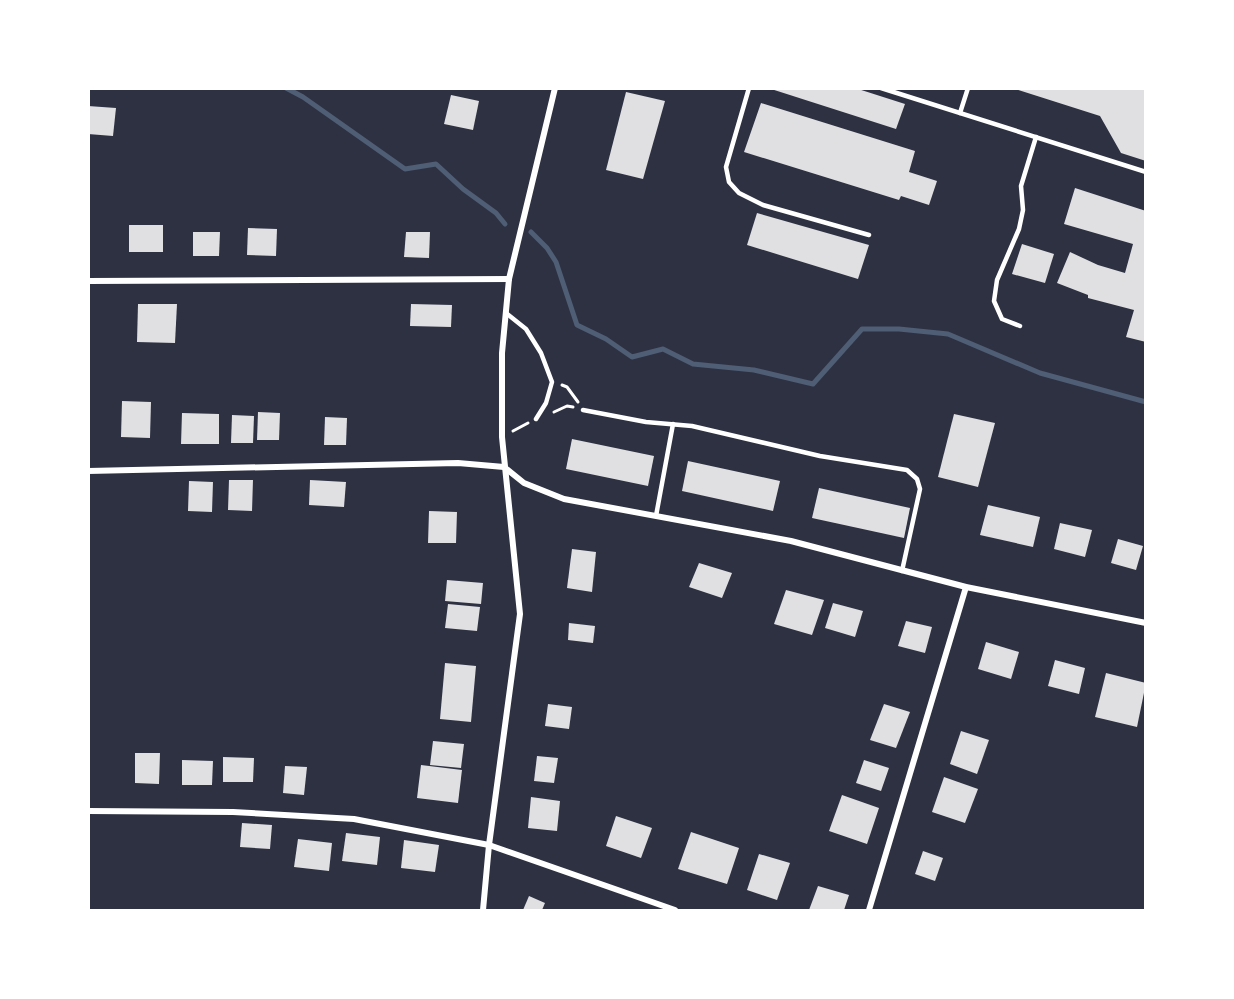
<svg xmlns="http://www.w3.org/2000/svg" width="1234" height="999" font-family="'Alegreya Sans',sans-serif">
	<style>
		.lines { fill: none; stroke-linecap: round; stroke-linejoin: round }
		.stream { stroke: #4f5d75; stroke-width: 5 }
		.building { fill: #e0e0e3 }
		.path { stroke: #fff; stroke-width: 3 }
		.service { stroke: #fff; stroke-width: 4.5 }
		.minor { stroke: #fff; stroke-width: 6 }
	</style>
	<rect width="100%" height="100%" fill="#2d3142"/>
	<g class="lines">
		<!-- stream -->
		<g class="stream">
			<polyline points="286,88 303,97 405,169 436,164 463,189 496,213 505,224"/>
			<polyline points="531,232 547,248 556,262 577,325 606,339 632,357 663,349 693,364 754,370 813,384 862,329 899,329 948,334 1040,373 1146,402"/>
		</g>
	</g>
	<!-- building -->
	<g class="building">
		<polygon points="768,88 855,88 905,104 896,129"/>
		<polygon points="1146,88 1146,161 1121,153 1100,116 1015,89"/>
		<polygon points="626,92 665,101 643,179 606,170"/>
		<polygon points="451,95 479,101 473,130 444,124"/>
		<polygon points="761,103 915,151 909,172 937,181 929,205 901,196 899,200 744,152"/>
		<polygon points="88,106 116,108 113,136 88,134"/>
		<polygon points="1075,188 1146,211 1146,342 1126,337 1134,310 1088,298 1088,295 1057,283 1070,252 1098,265 1125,273 1133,244 1064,224"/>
		<polygon points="757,213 869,245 858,279 747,245"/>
		<rect x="129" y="225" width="34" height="27"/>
		<polygon points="248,228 277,229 276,256 247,255"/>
		<polygon points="193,232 220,232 219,256 193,256"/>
		<polygon points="406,232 430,232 429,258 404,257"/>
		<polygon points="1022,244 1054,254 1045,283 1012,274"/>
		<polygon points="138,304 177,304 175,343 137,342"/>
		<polygon points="411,304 452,305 451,327 410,326"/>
		<polygon points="122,401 151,402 150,438 121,437"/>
		<polygon points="258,412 280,413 279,440 257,440"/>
		<polygon points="182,413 219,414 219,444 181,444"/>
		<polygon points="954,414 995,423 978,487 938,477"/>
		<polygon points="232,415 254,416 253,443 231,443"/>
		<polygon points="325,417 347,418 346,445 324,445"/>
		<polygon points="572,439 654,456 648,486 566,469"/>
		<polygon points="688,461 780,481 773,511 682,491"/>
		<polygon points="229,480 253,480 252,511 228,510"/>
		<polygon points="310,480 346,482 344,507 309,505"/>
		<polygon points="189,481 213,482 212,512 188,511"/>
		<polygon points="819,488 910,508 904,538 812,518"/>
		<polygon points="988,505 1040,517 1033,547 980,535"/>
		<polygon points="429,511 457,512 456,543 428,543"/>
		<polygon points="1060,523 1092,530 1085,557 1054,549"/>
		<polygon points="1118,539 1143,546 1136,570 1111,563"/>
		<polygon points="572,549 596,552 592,592 567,588"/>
		<polygon points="699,563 732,573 722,598 689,587"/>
		<polygon points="447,580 483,583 481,604 445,601"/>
		<polygon points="786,590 824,600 812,635 774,624"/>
		<polygon points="833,603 863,611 855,637 825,628"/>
		<polygon points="448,604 480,607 477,631 445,628"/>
		<polygon points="906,621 932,627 925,653 898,646"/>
		<polygon points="569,623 595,626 593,643 568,640"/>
		<polygon points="986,642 1019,652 1011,679 978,669"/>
		<polygon points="1055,660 1085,668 1079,694 1048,686"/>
		<polygon points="445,663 476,666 471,722 440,719"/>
		<polygon points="1106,673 1146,683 1137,727 1095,717"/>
		<polygon points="548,704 572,707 569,729 545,726"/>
		<polygon points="884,704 910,712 896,748 870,740"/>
		<polygon points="961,731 989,740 977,774 950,764"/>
		<polygon points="433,741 464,744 461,768 430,765"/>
		<polygon points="135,753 160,753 159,784 135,783"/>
		<polygon points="537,756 558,758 554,783 534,781"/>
		<polygon points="223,757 254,758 253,782 223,782"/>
		<polygon points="182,760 213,761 212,785 182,785"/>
		<polygon points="864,760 889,768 881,791 856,783"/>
		<polygon points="421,765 462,770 458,803 417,798"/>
		<polygon points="285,766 307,767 304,795 283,793"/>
		<polygon points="944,777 978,789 965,823 932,812"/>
		<polygon points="842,795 879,808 867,844 829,831"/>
		<polygon points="531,797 560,801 557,831 528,828"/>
		<polygon points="616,816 652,828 641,858 606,846"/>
		<polygon points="242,823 272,825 270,849 240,847"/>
		<polygon points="691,832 739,848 727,884 678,869"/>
		<polygon points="346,833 380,837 377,865 342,861"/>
		<polygon points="298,839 332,843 329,871 294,867"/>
		<polygon points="404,840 439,845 435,872 401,868"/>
		<polygon points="923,851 943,858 935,881 915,874"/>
		<polygon points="759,854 790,863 777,900 747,890"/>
		<polygon points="818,886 849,895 844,910 809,910"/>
		<polygon points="529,896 545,903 542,910 523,910"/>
	</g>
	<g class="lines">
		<!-- path -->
		<g class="path">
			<polyline points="562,385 567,387 578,402"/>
			<polyline points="554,412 567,406 573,407"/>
			<polyline points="513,431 528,423"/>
		</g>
		<!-- service -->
		<g class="service">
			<polyline points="749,88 726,167 729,182 739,193 763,205 869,235"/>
			<polyline points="881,88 1146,172"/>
			<polyline points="960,113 968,88"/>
			<polyline points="506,313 526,329 541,353 552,382 546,403 536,419"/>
			<polyline points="1020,326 1002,319 994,301 997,280 1019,229 1023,210 1021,186 1036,137"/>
			<polyline points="583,410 646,422 692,426 820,456 907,470 917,479 920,489 902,571"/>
			<polyline points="656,516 673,424"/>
		</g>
		<!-- minor -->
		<g class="minor">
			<polyline points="88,281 509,279"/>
			<polyline points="88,471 458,463 504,467 524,483 564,499 791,541 966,587 1146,623"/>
			<polyline points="88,811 233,812 354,819 489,845 675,910"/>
			<polyline points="483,910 489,845 520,614 502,437 502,353 509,279 555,88"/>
			<polyline points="869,910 966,587"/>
		</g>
	</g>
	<!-- border -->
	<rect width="1234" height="999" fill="none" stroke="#ffffff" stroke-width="180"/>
</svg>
